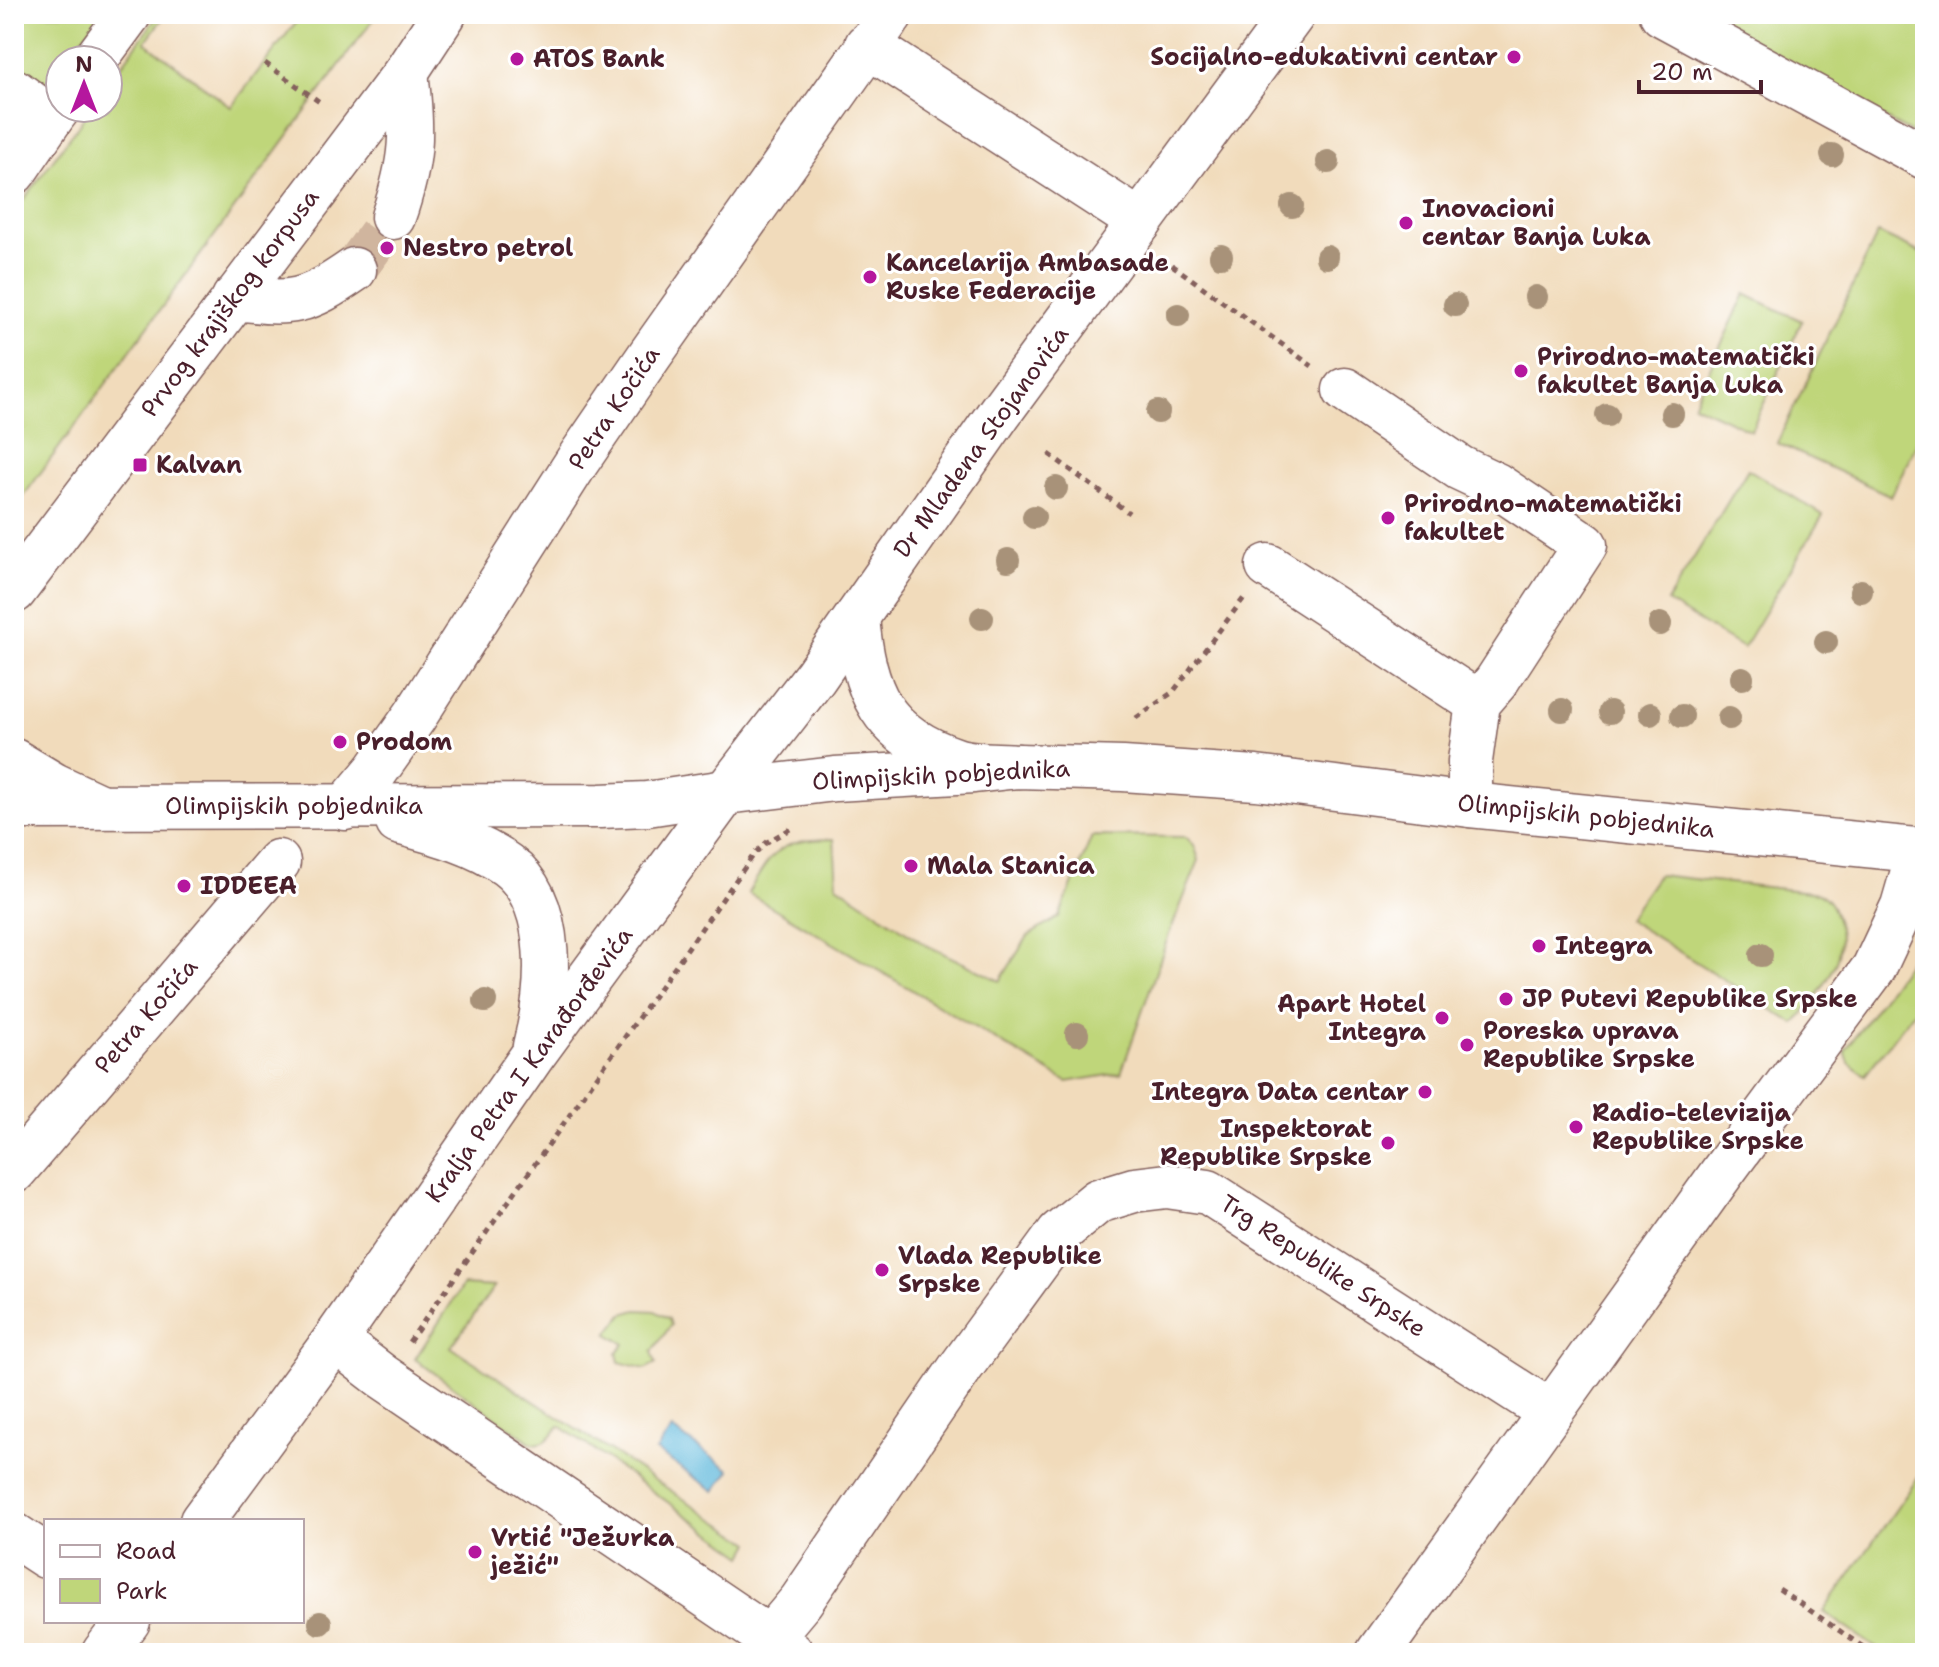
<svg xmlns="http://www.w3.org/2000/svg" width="1939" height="1667" font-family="'Shantell Sans',sans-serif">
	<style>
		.green { fill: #bfd67a; stroke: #847a52; stroke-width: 2 }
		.water { fill: #5db8db; stroke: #546c83; stroke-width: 2 }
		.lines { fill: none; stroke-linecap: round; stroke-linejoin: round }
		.minor-tunnel { stroke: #d0b59e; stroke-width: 44; stroke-dasharray: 44 22; stroke-linecap: butt }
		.minor-casing { stroke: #84615d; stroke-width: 47 }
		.major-casing { stroke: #84615d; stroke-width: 47 }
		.path { stroke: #84615d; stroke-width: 5; stroke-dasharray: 6 6; stroke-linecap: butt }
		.minor { stroke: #fff; stroke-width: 44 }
		.major { stroke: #fff; stroke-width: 44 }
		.tree { fill: #a89279 }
		.poi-dot { fill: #b5179e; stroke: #fff; stroke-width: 3 }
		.labels { text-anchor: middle; stroke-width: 6; stroke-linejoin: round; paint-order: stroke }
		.poi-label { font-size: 24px; font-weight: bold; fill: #4a1f2b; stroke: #fff; text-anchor: start }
		.street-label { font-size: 24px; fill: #4a1f2b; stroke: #fff }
	</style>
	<rect width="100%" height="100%" fill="#fff"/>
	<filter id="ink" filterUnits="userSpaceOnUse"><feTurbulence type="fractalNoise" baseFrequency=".0125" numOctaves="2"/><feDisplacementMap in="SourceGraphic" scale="16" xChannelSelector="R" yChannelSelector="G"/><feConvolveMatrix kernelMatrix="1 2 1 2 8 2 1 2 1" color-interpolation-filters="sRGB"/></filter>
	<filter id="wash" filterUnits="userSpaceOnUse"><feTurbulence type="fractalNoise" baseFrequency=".006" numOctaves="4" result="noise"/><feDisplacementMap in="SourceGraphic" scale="32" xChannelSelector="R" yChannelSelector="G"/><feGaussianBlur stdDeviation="1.8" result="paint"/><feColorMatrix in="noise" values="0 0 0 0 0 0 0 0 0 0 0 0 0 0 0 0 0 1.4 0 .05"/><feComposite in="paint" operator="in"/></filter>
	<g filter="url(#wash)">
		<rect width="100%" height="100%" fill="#f1dbbb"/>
		<!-- green -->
		<g class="green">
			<polygon points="14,14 101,14 67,60 60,60 60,70 52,81 35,81 14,72"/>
			<polygon points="159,14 166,14 145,42 231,107 299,18 295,14 377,14 14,509 14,213 91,108 108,108 108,84"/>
			<polygon points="1689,14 1925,14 1925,140"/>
			<polygon points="1878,233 1925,255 1925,426 1891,496 1777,443"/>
			<polygon points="1745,294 1802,321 1751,431 1693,404"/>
			<polygon points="1748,469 1823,515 1743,648 1667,602"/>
			<path d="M1092,836l94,1 8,8 5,15 -31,77 -47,136 -54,9 -319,-189c26,-45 33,-53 86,-54l3,46 87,59 76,37 28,-45 31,-19z"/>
			<path d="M1658,875l161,18c12,8 15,16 19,31 10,39 -21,71 -43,100l-168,-105z"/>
			<polygon points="1925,938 1925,997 1865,1075 1849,1063 1845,1051"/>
			<path d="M463,1285l31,2 -43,60 300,196 -7,13 -184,-130c-9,9 -15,22 -30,16l-115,-83z"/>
			<polygon points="637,1310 655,1311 669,1319 671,1325 652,1352 656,1363 645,1369 619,1362 617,1353 625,1344 608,1334 623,1314"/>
			<polygon points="1925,1468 1925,1653 1879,1653 1879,1650 1824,1612"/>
		</g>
		<!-- water -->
		<polygon class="water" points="672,1429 730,1470 715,1491 656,1451"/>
	</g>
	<g filter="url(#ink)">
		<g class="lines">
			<!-- minor-tunnel -->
			<polyline class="minor-tunnel" points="354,270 393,217"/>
			<!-- minor casing -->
			<g class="minor-casing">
				<g id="minor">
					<polyline points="1662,14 1925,157"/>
					<polyline points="867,45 1140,222"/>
					<polyline points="95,60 129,14"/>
					<polyline points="14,91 51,118 60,106"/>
					<polyline points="14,172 51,118"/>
					<path d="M393,217c20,-57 20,-86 13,-145"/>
					<path d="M234,298c59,7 71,6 120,-28"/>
					<polyline points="1345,390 1460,468 1496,485 1585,545 1496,682 1478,703 1470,761 1470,805"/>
					<polyline points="1268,566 1478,703"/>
					<polyline points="14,591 406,72 444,14"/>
					<polyline points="14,761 54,785 97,805"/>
					<polyline points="726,792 835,779 974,771 1018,766 1123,769 1256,778 1470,805 1925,851"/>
					<polyline points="345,808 376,771 415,716 578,460 650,355 891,14"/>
					<polyline points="14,1171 278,862"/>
					<polyline points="335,1340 382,1376 791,1653"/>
					<polyline points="14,1535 46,1556"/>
					<polyline points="770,1638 801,1601 961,1367 1059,1233 1098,1201 1134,1190 1167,1186 1208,1192 1550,1412"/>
					<polyline points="1378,1653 1724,1170 1874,968 1903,906 1919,851"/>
				</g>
			</g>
			<!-- major casing -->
			<g class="major-casing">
				<g id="major">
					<path d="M857,617c6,74 24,118 99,143 18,6 43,4 62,6"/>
					<polyline points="14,807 600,806 647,804 726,792"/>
					<path d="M398,822c37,10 77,20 109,43 51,38 42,128 28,181"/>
					<polyline points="202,1521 335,1340 533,1055 726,792 815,677 1000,412 1293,14"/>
					<polyline points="104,1653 128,1621"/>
				</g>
			</g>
			<!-- path -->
			<g class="path">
				<polyline points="265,63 321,103"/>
				<polyline points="1172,265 1312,366"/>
				<polyline points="1049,454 1129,513"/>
				<polyline points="1136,718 1173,692 1244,598"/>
				<polyline points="409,1342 755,853 767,842 790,829"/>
				<polyline points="1779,1589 1866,1649 1862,1653"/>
			</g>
			<!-- minor -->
			<use href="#minor" class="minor"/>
			<!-- major -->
			<use href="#major" class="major"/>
		</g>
		<!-- trees -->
		<g class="tree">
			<circle cx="1832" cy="155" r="12"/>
			<circle cx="1328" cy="162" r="12"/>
			<circle cx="1292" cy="206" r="12"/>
			<circle cx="1221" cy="256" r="12"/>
			<circle cx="1327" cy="257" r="12"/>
			<circle cx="1536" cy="297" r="12"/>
			<circle cx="1455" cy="305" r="12"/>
			<circle cx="1178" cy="315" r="12"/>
			<circle cx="1158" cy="412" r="12"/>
			<circle cx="1672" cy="414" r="12"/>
			<circle cx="1607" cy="415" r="12"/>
			<circle cx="1056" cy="488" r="12"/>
			<circle cx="1034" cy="517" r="12"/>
			<circle cx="1008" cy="560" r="12"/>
			<circle cx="1861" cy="591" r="12"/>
			<circle cx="982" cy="618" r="12"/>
			<circle cx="1660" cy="624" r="12"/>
			<circle cx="1826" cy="642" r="12"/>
			<circle cx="1742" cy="678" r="12"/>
			<circle cx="1562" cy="710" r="12"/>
			<circle cx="1610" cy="712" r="12"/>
			<circle cx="1650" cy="714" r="12"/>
			<circle cx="1682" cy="716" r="12"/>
			<circle cx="1729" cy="718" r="12"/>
			<circle cx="1761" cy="955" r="12"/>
			<circle cx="485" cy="1001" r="12"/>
			<circle cx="1077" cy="1034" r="12"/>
			<circle cx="320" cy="1623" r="12"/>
		</g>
	</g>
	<!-- markers -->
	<g class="poi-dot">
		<circle cx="1514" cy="57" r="8"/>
		<circle cx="517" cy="59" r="8"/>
		<circle cx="1406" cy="223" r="8"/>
		<circle cx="387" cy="248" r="8"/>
		<circle cx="870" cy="277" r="8"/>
		<circle cx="1521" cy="371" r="8"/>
		<rect x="132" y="457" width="16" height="16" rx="4"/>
		<circle cx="1388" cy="518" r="8"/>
		<circle cx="340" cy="742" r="8"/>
		<circle cx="911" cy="866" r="8"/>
		<circle cx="184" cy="886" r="8"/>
		<circle cx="1539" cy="946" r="8"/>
		<circle cx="1506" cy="999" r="8"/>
		<circle cx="1442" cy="1018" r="8"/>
		<circle cx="1467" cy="1045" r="8"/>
		<circle cx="1425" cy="1092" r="8"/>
		<circle cx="1576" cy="1127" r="8"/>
		<circle cx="1388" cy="1143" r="8"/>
		<circle cx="882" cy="1270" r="8"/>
		<circle cx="475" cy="1552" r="8"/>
	</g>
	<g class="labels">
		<!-- poi labels -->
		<g class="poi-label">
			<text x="1498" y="65" text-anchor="end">Socijalno-edukativni centar</text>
			<text x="533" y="67">ATOS Bank</text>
			<text x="1422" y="217">Inovacioni<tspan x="1422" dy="28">centar Banja Luka</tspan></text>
			<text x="403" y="256">Nestro petrol</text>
			<text x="886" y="271">Kancelarija Ambasade<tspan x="886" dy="28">Ruske Federacije</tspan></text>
			<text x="1537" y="365">Prirodno-matematički<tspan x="1537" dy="28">fakultet Banja Luka</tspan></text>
			<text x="156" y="473">Kalvan</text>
			<text x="1404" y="512">Prirodno-matematički<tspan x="1404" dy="28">fakultet</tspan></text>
			<text x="356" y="750">Prodom</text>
			<text x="927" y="874">Mala Stanica</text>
			<text x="200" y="894">IDDEEA</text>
			<text x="1555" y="954">Integra</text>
			<text x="1522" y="1007">JP Putevi Republike Srpske</text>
			<text x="1426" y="1012" text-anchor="end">Apart Hotel<tspan x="1426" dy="28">Integra</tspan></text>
			<text x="1483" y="1039">Poreska uprava<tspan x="1483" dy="28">Republike Srpske</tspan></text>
			<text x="1409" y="1100" text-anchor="end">Integra Data centar</text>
			<text x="1592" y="1121">Radio-televizija<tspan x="1592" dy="28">Republike Srpske</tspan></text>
			<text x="1372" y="1137" text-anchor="end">Inspektorat<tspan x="1372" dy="28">Republike Srpske</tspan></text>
			<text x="898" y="1264">Vlada Republike<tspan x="898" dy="28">Srpske</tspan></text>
			<text x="491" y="1546">Vrtić "Ježurka<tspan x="491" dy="28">ježić"</tspan></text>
		</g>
		<!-- street labels -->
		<g class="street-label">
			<text transform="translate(230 303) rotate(-53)" y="8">Prvog krajiškog korpusa</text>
			<text transform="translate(614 408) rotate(-56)" y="8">Petra Kočića</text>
			<text transform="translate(981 442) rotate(-54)" y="8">Dr Mladena Stojanovića</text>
			<text transform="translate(941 775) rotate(-3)" y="8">Olimpijskih pobjednika</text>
			<text x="294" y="814">Olimpijskih pobjednika</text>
			<text transform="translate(1586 816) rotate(6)" y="8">Olimpijskih pobjednika</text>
			<text transform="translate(146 1016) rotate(-49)" y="8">Petra Kočića</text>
			<text transform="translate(529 1065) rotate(-54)" y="8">Kralja Petra I Karađorđevića</text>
			<text transform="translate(1323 1266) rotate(33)" y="8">Trg Republike Srpske</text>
		</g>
	</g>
	<!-- margin -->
	<rect width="1939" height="1667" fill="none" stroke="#fff" stroke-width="48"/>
	<!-- legend -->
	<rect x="44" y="1519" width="260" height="104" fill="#ffffff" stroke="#b7a5aa" stroke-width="2"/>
	<rect x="60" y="1545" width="40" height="12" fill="#ffffff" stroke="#b7a5aa" stroke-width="2"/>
	<text x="116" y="1559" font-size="24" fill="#4a1f2b">Road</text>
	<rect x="60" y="1579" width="40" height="24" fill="#bfd67a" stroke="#b7a5aa" stroke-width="2"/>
	<text x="116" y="1599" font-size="24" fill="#4a1f2b">Park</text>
	<!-- north arrow -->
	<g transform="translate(84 84)"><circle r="38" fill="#ffffff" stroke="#b7a5aa" stroke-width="2"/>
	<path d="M0-6L14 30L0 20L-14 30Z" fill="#b5179e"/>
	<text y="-12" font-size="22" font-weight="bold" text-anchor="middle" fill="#4a1f2b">N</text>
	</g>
	<!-- scale -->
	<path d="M1639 80v12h122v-12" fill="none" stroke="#4a1f2b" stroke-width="4"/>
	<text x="1651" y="80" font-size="24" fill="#4a1f2b" stroke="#ffffff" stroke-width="6" paint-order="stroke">20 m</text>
</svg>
